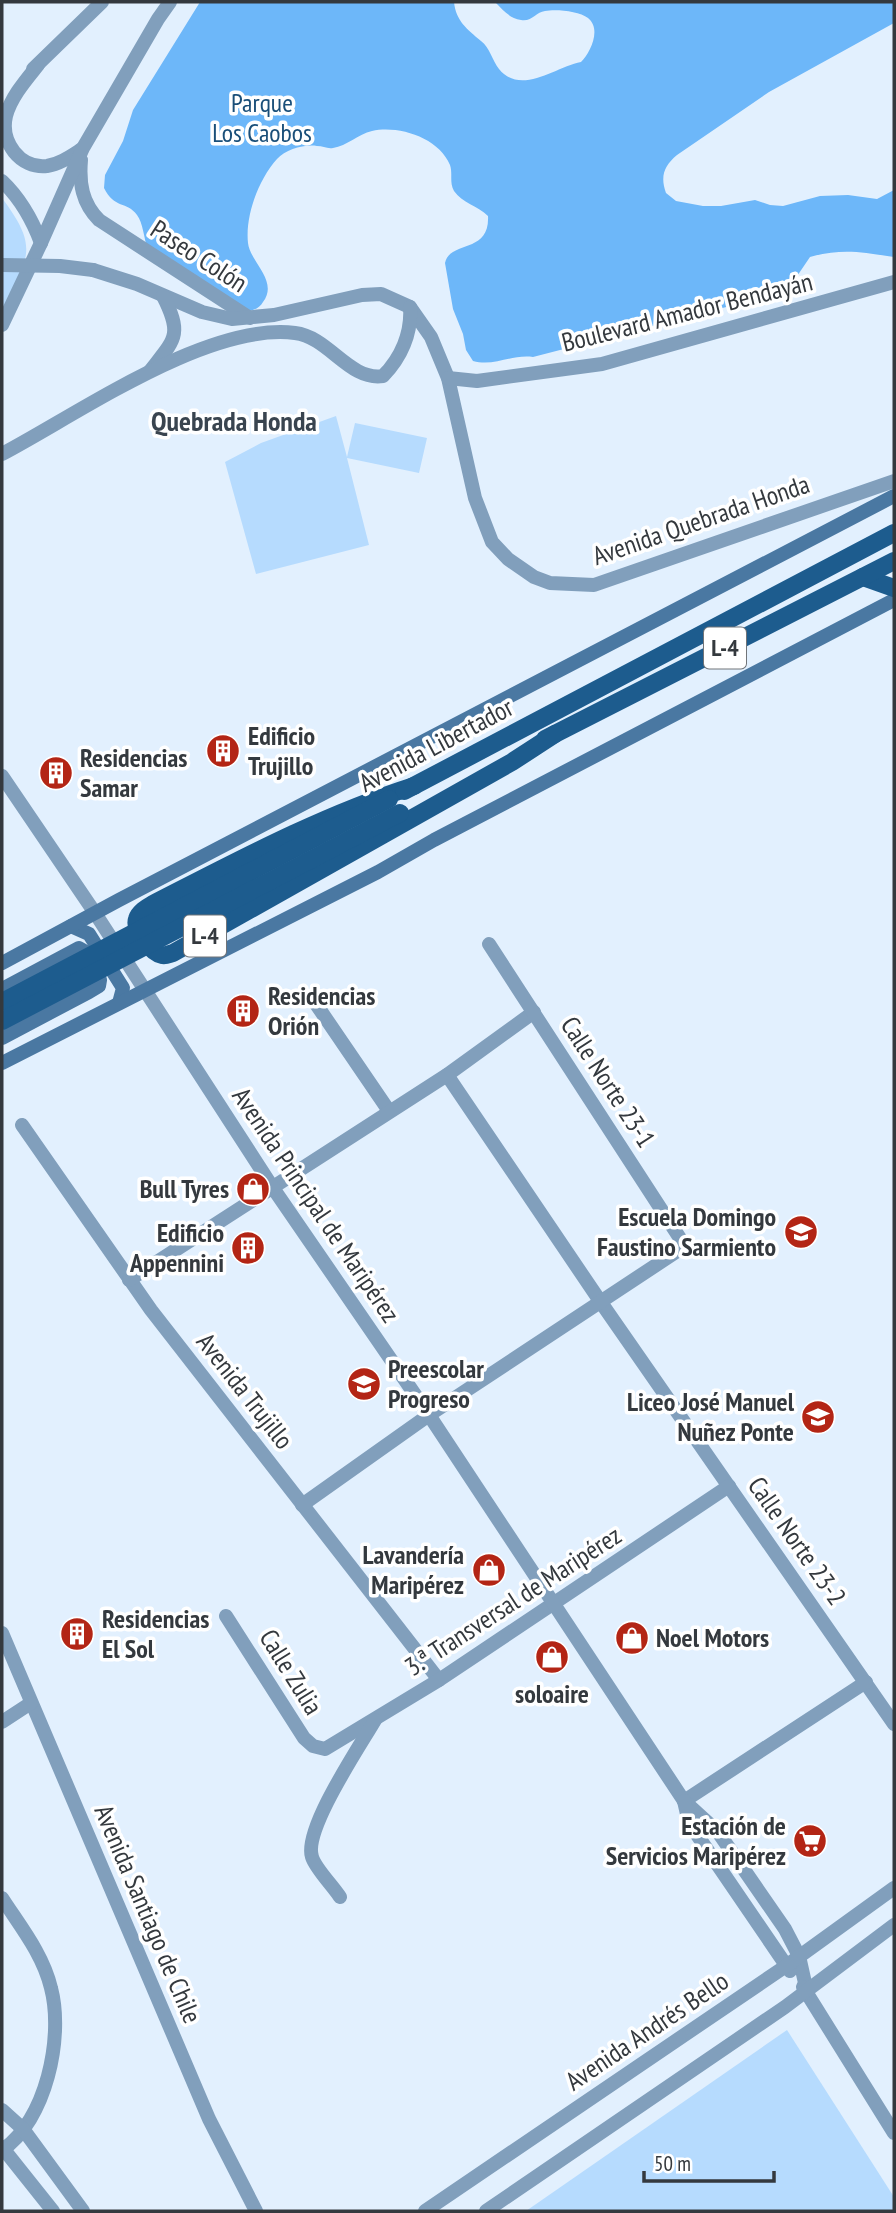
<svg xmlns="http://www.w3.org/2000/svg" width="896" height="2213" font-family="'PT Sans Narrow',sans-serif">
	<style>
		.green { fill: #b6dbfe }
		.forest { fill: #6db7f9 }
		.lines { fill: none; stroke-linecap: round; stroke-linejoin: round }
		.minor { stroke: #819fbc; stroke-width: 14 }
		.tertiary { stroke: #819fbc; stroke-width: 14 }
		.secondary { stroke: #4a78a2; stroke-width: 14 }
		.primary { stroke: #1d5c8e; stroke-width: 18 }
		.minor-bridge { stroke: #819fbc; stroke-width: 14 }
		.primary-bridge { stroke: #1d5c8e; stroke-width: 18 }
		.labels { text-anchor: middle; stroke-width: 7; stroke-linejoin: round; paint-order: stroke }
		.shield { fill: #fff; stroke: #717478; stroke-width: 2 }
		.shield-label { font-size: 24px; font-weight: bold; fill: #34393e }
		.park-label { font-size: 26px; fill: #1a4f79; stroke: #fff }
		.street-label { font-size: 26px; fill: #34393e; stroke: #fff }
		.poi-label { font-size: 26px; font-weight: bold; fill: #34393e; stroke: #fff; text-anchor: start }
		.neighbourhood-label { font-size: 28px; font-weight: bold; fill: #39444f; stroke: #fff }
	</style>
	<rect width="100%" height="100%" fill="#e2f0fe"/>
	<!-- green -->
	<g class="green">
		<path d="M2,198c39,52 25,59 0,113z"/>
		<polygon points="336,416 347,457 355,423 427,438 419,473 347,458 369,545 256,574 225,462 261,443"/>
		<polygon points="787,2030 894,2197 894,2211 526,2211"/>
	</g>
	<!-- forest -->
	<path class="forest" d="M200,2h254c2,19 13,27 27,39 9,7 11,19 18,28 22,27 56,-2 82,-7 9,-9 21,-33 7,-44 -9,-7 -32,-9 -43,-7 -9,1 -13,11 -24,9 -12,-2 -18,-10 -26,-18h399v21l-125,69 -92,63c-13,11 -17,21 -11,38l10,8 27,5h18l34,-6 15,5 13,1 37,-10 28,-1 29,4 17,-9v67c-32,-5 -52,-9 -84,0l-21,31 -5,4 -251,65c-21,-3 -39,10 -60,4l-7,-11 -3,-16 -10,-25 -8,-46c5,-23 45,-9 43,-47 -10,-10 -26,-13 -34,-25 -5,-9 -1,-17 -4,-26 -11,-27 -51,-40 -78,-34 -14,3 -25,15 -39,17 -6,1 -10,-2 -16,-2 -12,-2 -31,3 -40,13 -18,20 -32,56 -29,84 2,19 31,38 15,59 -4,7 -11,9 -18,9l-98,-64c-3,-9 -4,-24 -10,-32 -10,-14 -23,-6 -33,-27l1,-13 18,-34 10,-31z"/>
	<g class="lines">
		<!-- minor -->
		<g class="minor">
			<path d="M38,65c-12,15 -27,32 -32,51 -6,26 14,53 41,50 13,-2 24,-10 35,-17"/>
			<polyline points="33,69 102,2"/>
			<path d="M81,160c-2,23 1,43 18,60l151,98"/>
			<path d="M2,181c19,18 30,38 39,62"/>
			<polyline points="93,270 137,284 202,312 232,319 274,315 362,295 381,294 410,307 431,337 448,378 475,498 492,542 508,559 534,577 550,583 594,585 894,481"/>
			<polyline points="2,325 41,243 83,148 158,19 170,2"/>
			<path d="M150,371c25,-32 33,-36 13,-75"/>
			<polyline points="448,378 477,381 602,364 894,282"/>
			<path d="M2,454c76,-40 206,-132 293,-121 34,4 54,48 88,43 18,-18 29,-43 27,-69"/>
			<polyline points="2,776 95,913"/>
			<polyline points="316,1004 389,1111"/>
			<polyline points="447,1075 600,1301 894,1724"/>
			<polyline points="22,1125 151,1310 439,1680"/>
			<polyline points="129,1280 447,1075 534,1012"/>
			<polyline points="302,1505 429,1415 685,1246 489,944"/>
			<polyline points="226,1616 304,1738 313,1746 325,1749 439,1680 729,1486"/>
			<polyline points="2,1633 209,2119 256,2211"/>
			<polyline points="2,1722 31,1703"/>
			<polyline points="684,1801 866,1682"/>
			<path d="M340,1897c-7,-11 -25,-29 -28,-40 -9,-27 48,-111 63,-137"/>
			<path d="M2,1898c18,28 41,56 49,90 13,49 -5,133 -49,162"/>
			<polyline points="2,2110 23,2129 83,2211"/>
			<polyline points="2,2147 53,2211"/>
		</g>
		<!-- tertiary -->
		<g class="tertiary">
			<polyline points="95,913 273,1188 429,1415 684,1801 718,1832 785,1929 799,1956 807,1992"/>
			<polyline points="684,1801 689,1823 790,1971"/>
			<polyline points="803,1987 894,2133"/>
			<polyline points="425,2211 786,1966 894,1888"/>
			<polyline points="486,2211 785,2007 894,1925"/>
		</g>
		<!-- secondary -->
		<g class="secondary">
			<polyline points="71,926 89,934 123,988 119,1003"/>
			<polyline points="2,963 119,900 894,496"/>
			<polyline points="2,989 79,948 86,952 100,980 99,986 89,992 2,1038"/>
			<polyline points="2,1063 378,872 434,840 894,600"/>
		</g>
		<!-- primary -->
		<g class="primary">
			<polyline points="863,577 894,588"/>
			<polyline points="545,739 894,561"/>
			<path d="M414,786c-91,29 -175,74 -261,118 -6,4 -14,8 -16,15 -4,11 15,34 25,36 4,1 7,-1 11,-2l339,-191 43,-28"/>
			<polyline points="404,791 894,533"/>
		</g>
		<!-- minor-bridge -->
		<polyline class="minor-bridge" points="2,265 60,266 93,270"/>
		<!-- primary-bridge -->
		<g class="primary-bridge">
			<polyline points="2,1002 389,799"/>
			<polyline points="2,1021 400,813"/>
		</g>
	</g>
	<!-- icons -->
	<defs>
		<g id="building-disc" transform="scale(1.75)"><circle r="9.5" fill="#b32515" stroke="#fff"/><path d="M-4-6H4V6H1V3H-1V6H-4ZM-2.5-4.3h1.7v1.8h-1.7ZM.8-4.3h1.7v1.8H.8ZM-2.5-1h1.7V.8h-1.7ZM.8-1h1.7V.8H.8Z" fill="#fff"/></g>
		<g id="shop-disc" transform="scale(1.75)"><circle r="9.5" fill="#b32515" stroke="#fff"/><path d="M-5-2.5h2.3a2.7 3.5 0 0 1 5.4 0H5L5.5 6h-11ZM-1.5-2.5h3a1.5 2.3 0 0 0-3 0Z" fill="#fff"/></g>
		<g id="school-disc" transform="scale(1.75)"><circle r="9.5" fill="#b32515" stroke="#fff"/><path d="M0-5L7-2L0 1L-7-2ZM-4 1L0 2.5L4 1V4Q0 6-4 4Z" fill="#fff"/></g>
		<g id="supermarket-disc" transform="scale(1.75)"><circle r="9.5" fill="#b32515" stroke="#fff"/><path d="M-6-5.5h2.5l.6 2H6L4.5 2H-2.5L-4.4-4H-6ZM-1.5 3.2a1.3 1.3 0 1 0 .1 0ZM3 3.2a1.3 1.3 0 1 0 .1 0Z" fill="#fff"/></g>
	</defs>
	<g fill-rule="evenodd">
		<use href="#building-disc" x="223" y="751"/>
		<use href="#building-disc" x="56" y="773"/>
		<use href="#building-disc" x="243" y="1011"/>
		<use href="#shop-disc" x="253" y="1189"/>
		<use href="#school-disc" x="801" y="1232"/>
		<use href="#building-disc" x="248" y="1248"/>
		<use href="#school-disc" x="364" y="1384"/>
		<use href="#school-disc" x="818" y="1417"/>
		<use href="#shop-disc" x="489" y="1570"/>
		<use href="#building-disc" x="77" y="1634"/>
		<use href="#shop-disc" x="632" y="1638"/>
		<use href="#shop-disc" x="552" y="1657"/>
		<use href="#supermarket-disc" x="810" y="1841"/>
	</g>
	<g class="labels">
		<!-- shield labels -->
		<g class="shield">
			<rect x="704" y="627.5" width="42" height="41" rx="5"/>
			<rect x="184" y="915.5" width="42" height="41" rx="5"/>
		</g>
		<g class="shield-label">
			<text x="725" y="656">L-4</text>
			<text x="205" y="944">L-4</text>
		</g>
		<!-- park labels -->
		<g class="park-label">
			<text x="262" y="112">Parque<tspan x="262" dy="30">Los Caobos</tspan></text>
		</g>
		<!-- street labels -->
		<g class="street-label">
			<text transform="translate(199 256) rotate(33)" y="9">Paseo Colón</text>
			<text transform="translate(687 312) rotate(-14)" y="9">Boulevard Amador Bendayán</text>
			<text transform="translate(701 520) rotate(-19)" y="9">Avenida Quebrada Honda</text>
			<text transform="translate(436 745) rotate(-28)" y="9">Avenida Libertador</text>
			<text transform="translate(608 1082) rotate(57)" y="9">Calle Norte 23-1</text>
			<text transform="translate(316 1205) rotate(56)" y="9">Avenida Principal de Maripérez</text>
			<text transform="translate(245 1391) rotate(52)" y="9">Avenida Trujillo</text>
			<text transform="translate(797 1541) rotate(55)" y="9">Calle Norte 23-2</text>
			<text transform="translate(513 1601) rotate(-33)" y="9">3.ª Transversal de Maripérez</text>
			<text transform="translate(291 1672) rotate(58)" y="9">Calle Zulia</text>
			<text transform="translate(148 1914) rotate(67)" y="9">Avenida Santiago de Chile</text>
			<text transform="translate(647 2031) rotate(-34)" y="9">Avenida Andrés Bello</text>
		</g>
		<!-- poi labels -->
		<g class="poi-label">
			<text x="248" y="745">Edificio<tspan x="248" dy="30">Trujillo</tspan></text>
			<text x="80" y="767">Residencias<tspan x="80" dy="30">Samar</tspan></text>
			<text x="268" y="1005">Residencias<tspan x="268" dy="30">Orión</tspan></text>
			<text x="229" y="1198" text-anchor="end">Bull Tyres</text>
			<text x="776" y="1226" text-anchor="end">Escuela Domingo<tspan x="776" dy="30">Faustino Sarmiento</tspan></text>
			<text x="224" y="1242" text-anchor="end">Edificio<tspan x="224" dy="30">Appennini</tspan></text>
			<text x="388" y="1378">Preescolar<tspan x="388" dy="30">Progreso</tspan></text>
			<text x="794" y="1411" text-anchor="end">Liceo José Manuel<tspan x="794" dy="30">Nuñez Ponte</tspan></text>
			<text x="464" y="1564" text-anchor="end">Lavandería<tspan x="464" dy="30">Maripérez</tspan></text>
			<text x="102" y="1628">Residencias<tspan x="102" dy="30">El Sol</tspan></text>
			<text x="656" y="1647">Noel Motors</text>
			<text x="552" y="1703" text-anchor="middle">soloaire</text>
			<text x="786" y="1835" text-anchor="end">Estación de<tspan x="786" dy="30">Servicios Maripérez</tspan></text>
		</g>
		<!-- neighbourhood labels -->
		<g class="neighbourhood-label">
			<text x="234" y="431">Quebrada Honda</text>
		</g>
	</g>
	<!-- border -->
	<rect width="896" height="2213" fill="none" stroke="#34393e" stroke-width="7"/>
	<!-- scale -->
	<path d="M644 2171v10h130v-10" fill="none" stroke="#34393e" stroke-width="3.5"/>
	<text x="654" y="2171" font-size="21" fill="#34393e" stroke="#ffffff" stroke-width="5" paint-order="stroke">50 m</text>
</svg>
